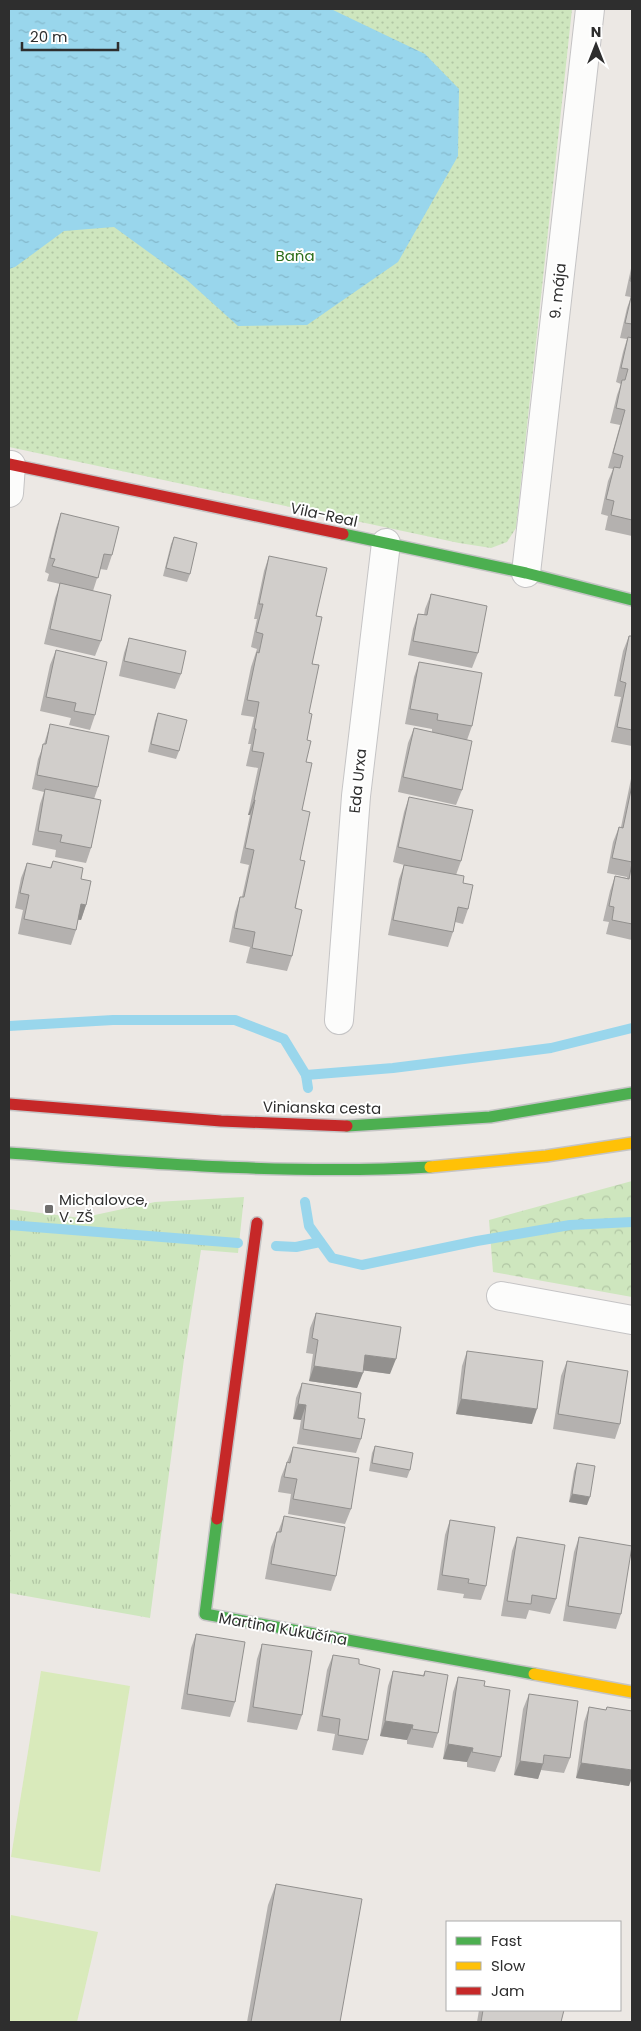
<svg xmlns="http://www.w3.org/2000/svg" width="641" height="2031" font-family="Poppins,sans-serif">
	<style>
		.grass { fill: url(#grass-tufts) }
		.forest { fill: url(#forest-crowns) }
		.park { fill: url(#park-dots) }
		.pitch { fill: #d9eabb }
		.water { fill: url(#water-ripples) }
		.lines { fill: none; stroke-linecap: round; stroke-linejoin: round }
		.stream { stroke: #99d6ec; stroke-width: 10 }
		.street-casing { stroke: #c5c4c5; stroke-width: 30 }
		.fast-casing { stroke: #c5c4c5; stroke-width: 14 }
		.slow-casing { stroke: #c5c4c5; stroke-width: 14 }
		.jam-casing { stroke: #c5c4c5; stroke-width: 14 }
		.street { stroke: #fcfcfb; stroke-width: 28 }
		.fast { stroke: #4caf50; stroke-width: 11 }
		.slow { stroke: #ffc107; stroke-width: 11 }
		.jam { stroke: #c62828; stroke-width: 11 }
		.wall { fill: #b4b1af }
		.shaded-wall { fill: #92908e }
		.building { fill: #d1cecb; stroke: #92908e }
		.poi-dot { fill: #706f6e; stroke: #fff; stroke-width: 2 }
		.labels { text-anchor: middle; stroke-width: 4; stroke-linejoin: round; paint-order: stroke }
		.park-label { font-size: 15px; fill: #2c6e1b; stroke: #fff }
		.street-label { font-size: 15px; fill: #2e2e2e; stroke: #fff }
		.poi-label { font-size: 15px; fill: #2e2e2e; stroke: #fff; text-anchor: start }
	</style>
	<defs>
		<pattern id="grass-tufts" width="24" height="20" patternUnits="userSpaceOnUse" patternTransform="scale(1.25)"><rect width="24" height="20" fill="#cee6be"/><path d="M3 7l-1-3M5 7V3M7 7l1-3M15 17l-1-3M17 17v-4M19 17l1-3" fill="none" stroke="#b1c6a4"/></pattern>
		<pattern id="forest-crowns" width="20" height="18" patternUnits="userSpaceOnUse" patternTransform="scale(1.25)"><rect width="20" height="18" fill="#cee6be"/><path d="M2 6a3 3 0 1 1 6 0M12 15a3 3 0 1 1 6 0" fill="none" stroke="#b1c6a4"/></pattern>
		<pattern id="park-dots" width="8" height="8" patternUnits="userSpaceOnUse" patternTransform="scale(1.25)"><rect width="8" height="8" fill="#cee6be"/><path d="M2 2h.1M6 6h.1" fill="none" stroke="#b1c6a4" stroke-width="1.8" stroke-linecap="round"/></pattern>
		<pattern id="water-ripples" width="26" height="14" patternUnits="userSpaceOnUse" patternTransform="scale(1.25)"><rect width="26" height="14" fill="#99d6ec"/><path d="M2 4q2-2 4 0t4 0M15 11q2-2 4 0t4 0" fill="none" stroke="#84b8cb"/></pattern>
	</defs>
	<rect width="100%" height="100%" fill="#ece8e4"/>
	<!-- grass -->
	<polygon class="grass" points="244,1197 238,1253 201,1250 184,1359 150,1618 9,1593 9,1209 81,1218 155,1202"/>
	<!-- forest -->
	<polygon class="forest" points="632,1181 632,1297 493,1272 489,1220"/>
	<!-- park -->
	<polygon class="park" points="9,9 572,9 516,528 507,542 491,548 459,543 9,447"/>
	<!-- pitch -->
	<g class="pitch">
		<polygon points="41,1671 130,1686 100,1872 11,1857"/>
		<polygon points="11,1915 98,1932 77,2022 9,2022 9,1928"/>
	</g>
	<!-- water -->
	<polygon class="water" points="9,9 331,9 425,54 459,89 458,156 398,262 307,325 238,326 187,280 114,227 64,231 15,267 9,269"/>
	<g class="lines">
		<!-- stream -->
		<g class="stream">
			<polyline points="9,1026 113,1020 235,1020 284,1039 306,1075 308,1088"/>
			<polyline points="306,1075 393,1068 551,1048 632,1028"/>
			<polyline points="305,1202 309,1226 332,1258 362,1265 477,1241 570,1225 632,1222"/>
			<polyline points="9,1225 238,1243"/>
			<polyline points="276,1246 296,1247 320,1242"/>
		</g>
		<!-- street casing -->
		<g class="street-casing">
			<g id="street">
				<polyline points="9,493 11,465"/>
				<polyline points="526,573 590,9"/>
				<polyline points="339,1020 356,796 386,543"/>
				<polyline points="501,1296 632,1320"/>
			</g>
		</g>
		<!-- fast casing -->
		<g class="fast-casing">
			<g id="fast">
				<polyline points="343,534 526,573 632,600"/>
				<polyline points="347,1126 490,1117 632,1093"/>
				<path d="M9,1153c140,10 281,22 421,14"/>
				<polyline points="217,1519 205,1614 534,1674"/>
			</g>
		</g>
		<!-- slow casing -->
		<g class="slow-casing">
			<g id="slow">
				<polyline points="430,1167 546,1156 632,1143"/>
				<polyline points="534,1674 632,1692"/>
			</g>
		</g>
		<!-- jam casing -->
		<g class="jam-casing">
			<g id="jam">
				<polyline points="9,464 343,534"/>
				<polyline points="9,1104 221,1121 347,1126"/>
				<polyline points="217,1519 257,1223"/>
			</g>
		</g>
		<!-- street -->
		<use href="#street" class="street"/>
		<!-- fast -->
		<use href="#fast" class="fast"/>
		<!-- slow -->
		<use href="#slow" class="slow"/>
		<!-- jam -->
		<use href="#jam" class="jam"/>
	</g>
	<!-- wall -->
	<g class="wall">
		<polygon points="632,264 632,536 605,530 608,516 601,514 608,481 613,469 608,468 620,425 610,423 617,395 621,384 616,382 623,352 627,339 620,338 627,308 631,297 625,296"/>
		<polygon points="61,513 112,555 107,570 100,569 93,591 101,641 95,656 44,644 55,598 60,584 47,581 49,574 45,572 56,528"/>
		<polygon points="174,537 190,574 187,582 163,576 171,544"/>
		<polygon points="269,556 316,616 307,740 306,762 302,810 300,860 292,956 287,971 246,963 250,947 229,942 235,912 240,897 242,897 249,865 240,863 250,815 248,815 258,768 246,766 251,744 248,744 254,717 241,715 251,667 257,649 251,647 257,619 254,619 264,571"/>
		<polygon points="431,594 478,653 472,668 408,655 413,629 418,614 424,615 425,609"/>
		<polygon points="629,636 632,636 632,746 611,742 621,697 614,696 623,651"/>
		<polygon points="129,638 181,674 175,689 119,676 124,653"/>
		<polygon points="56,650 95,715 90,730 69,725 71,718 40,711 50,665"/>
		<polygon points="419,662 472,726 467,740 462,790 456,805 398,792 408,743 414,728 432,732 432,729 405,724 414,677"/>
		<polygon points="158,713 179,751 176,759 148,752 155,721"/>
		<polygon points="50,724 98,787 94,799 91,848 86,863 55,857 56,850 32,845 40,804 44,792 32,789 38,759 44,744"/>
		<polygon points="632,774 632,940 606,934 609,922 603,921 610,891 615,876 627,878 627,877 607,873 613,842 619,827 621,827"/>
		<polygon points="409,797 461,861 456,875 463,883 468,909 463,924 455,922 453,932 448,947 388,935 399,879 404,865 393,862 404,812"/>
		<polygon points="53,861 81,879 86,905 81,920 78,920 76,930 71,945 18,934 23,910 15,908 21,878 27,863 50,868"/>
		<polygon points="316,1313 390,1374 363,1370 357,1388 309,1381 313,1354 306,1353 310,1328"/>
		<polygon points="467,1351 532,1424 456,1414 462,1366"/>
		<polygon points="567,1361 620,1424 615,1439 553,1429 561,1376"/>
		<polygon points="302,1383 358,1418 361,1439 356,1453 297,1444 301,1420 293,1419 296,1398"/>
		<polygon points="375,1446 410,1470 407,1478 369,1471 372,1453"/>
		<polygon points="293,1447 351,1509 345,1524 288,1514 291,1494 278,1492 281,1477"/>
		<polygon points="577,1463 587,1505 569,1502 574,1471"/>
		<polygon points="284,1516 336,1576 331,1591 265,1579 271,1547 277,1532 278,1532"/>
		<polygon points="450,1520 486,1586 481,1600 463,1598 464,1594 437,1590 445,1535"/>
		<polygon points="517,1537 556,1599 550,1614 529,1610 526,1619 501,1616 512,1551"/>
		<polygon points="579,1537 621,1614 616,1629 563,1621 574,1552"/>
		<polygon points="196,1634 235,1702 230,1717 181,1709 191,1648"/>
		<polygon points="262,1644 302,1715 297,1730 247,1722 257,1659"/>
		<polygon points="333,1655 359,1664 368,1740 363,1755 332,1750 335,1734 317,1731 327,1670"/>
		<polygon points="393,1671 423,1675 425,1671 438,1733 433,1748 407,1744 407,1740 380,1736 388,1686"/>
		<polygon points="458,1677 484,1686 501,1757 495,1772 467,1767 467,1762 443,1759 453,1692"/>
		<polygon points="529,1694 570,1758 564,1773 541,1770 538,1779 514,1775 523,1709"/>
		<polygon points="589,1707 606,1710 607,1707 629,1786 576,1778 584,1722"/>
		<polygon points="276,1884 340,2022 247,2022 268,1905"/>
		<polygon points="479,2010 564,2010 561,2022 477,2022"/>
	</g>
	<!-- shaded-wall -->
	<g class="shaded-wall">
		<polygon points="254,800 255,800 250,815 248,815"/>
		<polygon points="81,904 86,905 81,920 76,919"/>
		<polygon points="365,1355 396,1359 390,1374 360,1370"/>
		<polygon points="314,1366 363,1373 357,1388 309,1381"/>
		<polygon points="461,1399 537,1409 532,1424 456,1414"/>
		<polygon points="298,1404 306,1405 301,1420 293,1419"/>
		<polygon points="572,1494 590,1497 587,1505 569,1502"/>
		<polygon points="385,1721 413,1725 407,1740 380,1736"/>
		<polygon points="448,1744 473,1748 467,1762 443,1759"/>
		<polygon points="520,1761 543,1764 538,1779 514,1775"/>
		<polygon points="581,1763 632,1770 632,1778 629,1786 576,1778"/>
	</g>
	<!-- building -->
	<g class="building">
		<polygon points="632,272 632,281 630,281"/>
		<polygon points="632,293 632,324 625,323"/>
		<polygon points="632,336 632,520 611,515 614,501 606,499 614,467 620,468 623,456 613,453 625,410 616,408 622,380 625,380 628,369 621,368 628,337 632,338"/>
		<polygon points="61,513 119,527 112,555 104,554 98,578 52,566 55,559 50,558"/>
		<polygon points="174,537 197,543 190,574 166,568"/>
		<polygon points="269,556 327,568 316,616 322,617 312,664 319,665 309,713 312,714 307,740 311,741 306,762 312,763 302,810 310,812 300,860 305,861 295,908 302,910 292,956 252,948 255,932 234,928 240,897 244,897 254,850 245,848 255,800 254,800 264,753 252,751 256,729 254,729 259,702 247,700 257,652 259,653 263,634 256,632 263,604 259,604"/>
		<polygon points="60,583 111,595 101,641 50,629"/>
		<polygon points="431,594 487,606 478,653 413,641 418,614 427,615"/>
		<polygon points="629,636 632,636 632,730 617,727 626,683 620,681"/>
		<polygon points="129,638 186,651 181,674 124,661"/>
		<polygon points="56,650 107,662 95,715 74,711 76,703 46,697"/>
		<polygon points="419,662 482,673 472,726 437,720 438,714 410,709"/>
		<polygon points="158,713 187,720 179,751 151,744"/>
		<polygon points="50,724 109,736 98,787 37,775 43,744 46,744"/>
		<polygon points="414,728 472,741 462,790 403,777"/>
		<polygon points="632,785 632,862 612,858 619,827 623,828"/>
		<polygon points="45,789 101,800 91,848 60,842 62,835 38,831"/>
		<polygon points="409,797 473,810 461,861 398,847"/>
		<polygon points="53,861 83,868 81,879 91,881 86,905 81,904 76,930 24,919 29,895 20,893 27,863 51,868"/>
		<polygon points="632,863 632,924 612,920 614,907 609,906 615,876 629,879"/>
		<polygon points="404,865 464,876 463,883 473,885 468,909 458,907 453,932 393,920"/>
		<polygon points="316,1313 401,1327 396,1359 365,1355 363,1373 314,1366 318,1340 312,1338"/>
		<polygon points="467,1351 543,1361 537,1409 461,1399"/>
		<polygon points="567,1361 628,1371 620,1424 558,1414"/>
		<polygon points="302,1383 361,1393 358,1418 365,1419 361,1439 303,1429 306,1405 298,1404"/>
		<polygon points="375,1446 413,1453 410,1470 372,1463"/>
		<polygon points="293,1447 359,1458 351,1509 293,1499 297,1479 284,1477 287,1462 290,1463"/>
		<polygon points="577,1463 595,1466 590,1497 572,1494"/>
		<polygon points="284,1516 345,1527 336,1576 271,1564 277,1532 281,1532"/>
		<polygon points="450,1520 495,1527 486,1586 468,1583 469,1579 442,1575"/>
		<polygon points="517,1537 565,1545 556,1599 532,1595 531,1604 507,1601"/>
		<polygon points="579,1537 632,1546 621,1614 568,1606"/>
		<polygon points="196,1634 245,1642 235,1702 187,1694"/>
		<polygon points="262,1644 312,1651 302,1715 253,1707"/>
		<polygon points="333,1655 359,1659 359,1664 380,1669 368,1740 338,1735 340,1719 322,1716"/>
		<polygon points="393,1671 424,1676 425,1671 448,1675 438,1733 412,1729 413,1725 385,1721"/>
		<polygon points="458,1677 485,1681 484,1686 510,1690 501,1757 472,1752 473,1748 448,1744"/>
		<polygon points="529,1694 578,1701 570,1758 544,1755 543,1764 520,1761"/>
		<polygon points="589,1707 606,1710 607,1707 632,1711 632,1770 581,1763"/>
		<polygon points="276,1884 362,1899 340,2022 251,2022"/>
		<polygon points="483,2010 564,2010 561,2022 481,2022"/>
	</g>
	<!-- markers -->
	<rect class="poi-dot" x="44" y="1204" width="10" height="10" rx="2.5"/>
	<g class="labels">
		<!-- park labels -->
		<g class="park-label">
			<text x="295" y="261">Baňa</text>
		</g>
		<!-- street labels -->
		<g class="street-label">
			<text transform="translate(558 291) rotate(-84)" y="5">9. mája</text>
			<text transform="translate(324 515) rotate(12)" y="5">Vila-Real</text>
			<text transform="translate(358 781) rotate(-84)" y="5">Eda Urxa</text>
			<text transform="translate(322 1108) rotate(1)" y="5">Vinianska cesta</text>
			<text transform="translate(283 1629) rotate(10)" y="5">Martina Kukučína</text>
		</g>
		<!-- poi labels -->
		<g class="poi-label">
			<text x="59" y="1205">Michalovce,<tspan x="59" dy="17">V. ZŠ</tspan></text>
		</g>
	</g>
	<!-- border -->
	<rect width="641" height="2031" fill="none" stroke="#2e2e2e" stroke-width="20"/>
	<!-- legend -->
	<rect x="446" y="1921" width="175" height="90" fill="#ffffff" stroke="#ababab"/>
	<rect x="456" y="1937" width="25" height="8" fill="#4caf50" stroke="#ababab"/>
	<text x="491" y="1946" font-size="15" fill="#2e2e2e">Fast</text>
	<rect x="456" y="1962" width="25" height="8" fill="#ffc107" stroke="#ababab"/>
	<text x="491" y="1971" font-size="15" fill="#2e2e2e">Slow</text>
	<rect x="456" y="1987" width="25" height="8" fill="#c62828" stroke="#ababab"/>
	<text x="491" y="1996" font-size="15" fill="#2e2e2e">Jam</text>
	<!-- north arrow -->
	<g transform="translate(596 45)" stroke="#ffffff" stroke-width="4" paint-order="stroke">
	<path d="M0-4L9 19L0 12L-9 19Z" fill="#2e2e2e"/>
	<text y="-8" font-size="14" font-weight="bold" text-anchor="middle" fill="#2e2e2e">N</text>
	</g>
	<!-- scale -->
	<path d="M22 42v8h96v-8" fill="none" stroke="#2e2e2e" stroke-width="2.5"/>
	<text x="30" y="42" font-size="15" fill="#2e2e2e" stroke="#ffffff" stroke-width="4" paint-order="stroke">20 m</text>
</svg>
